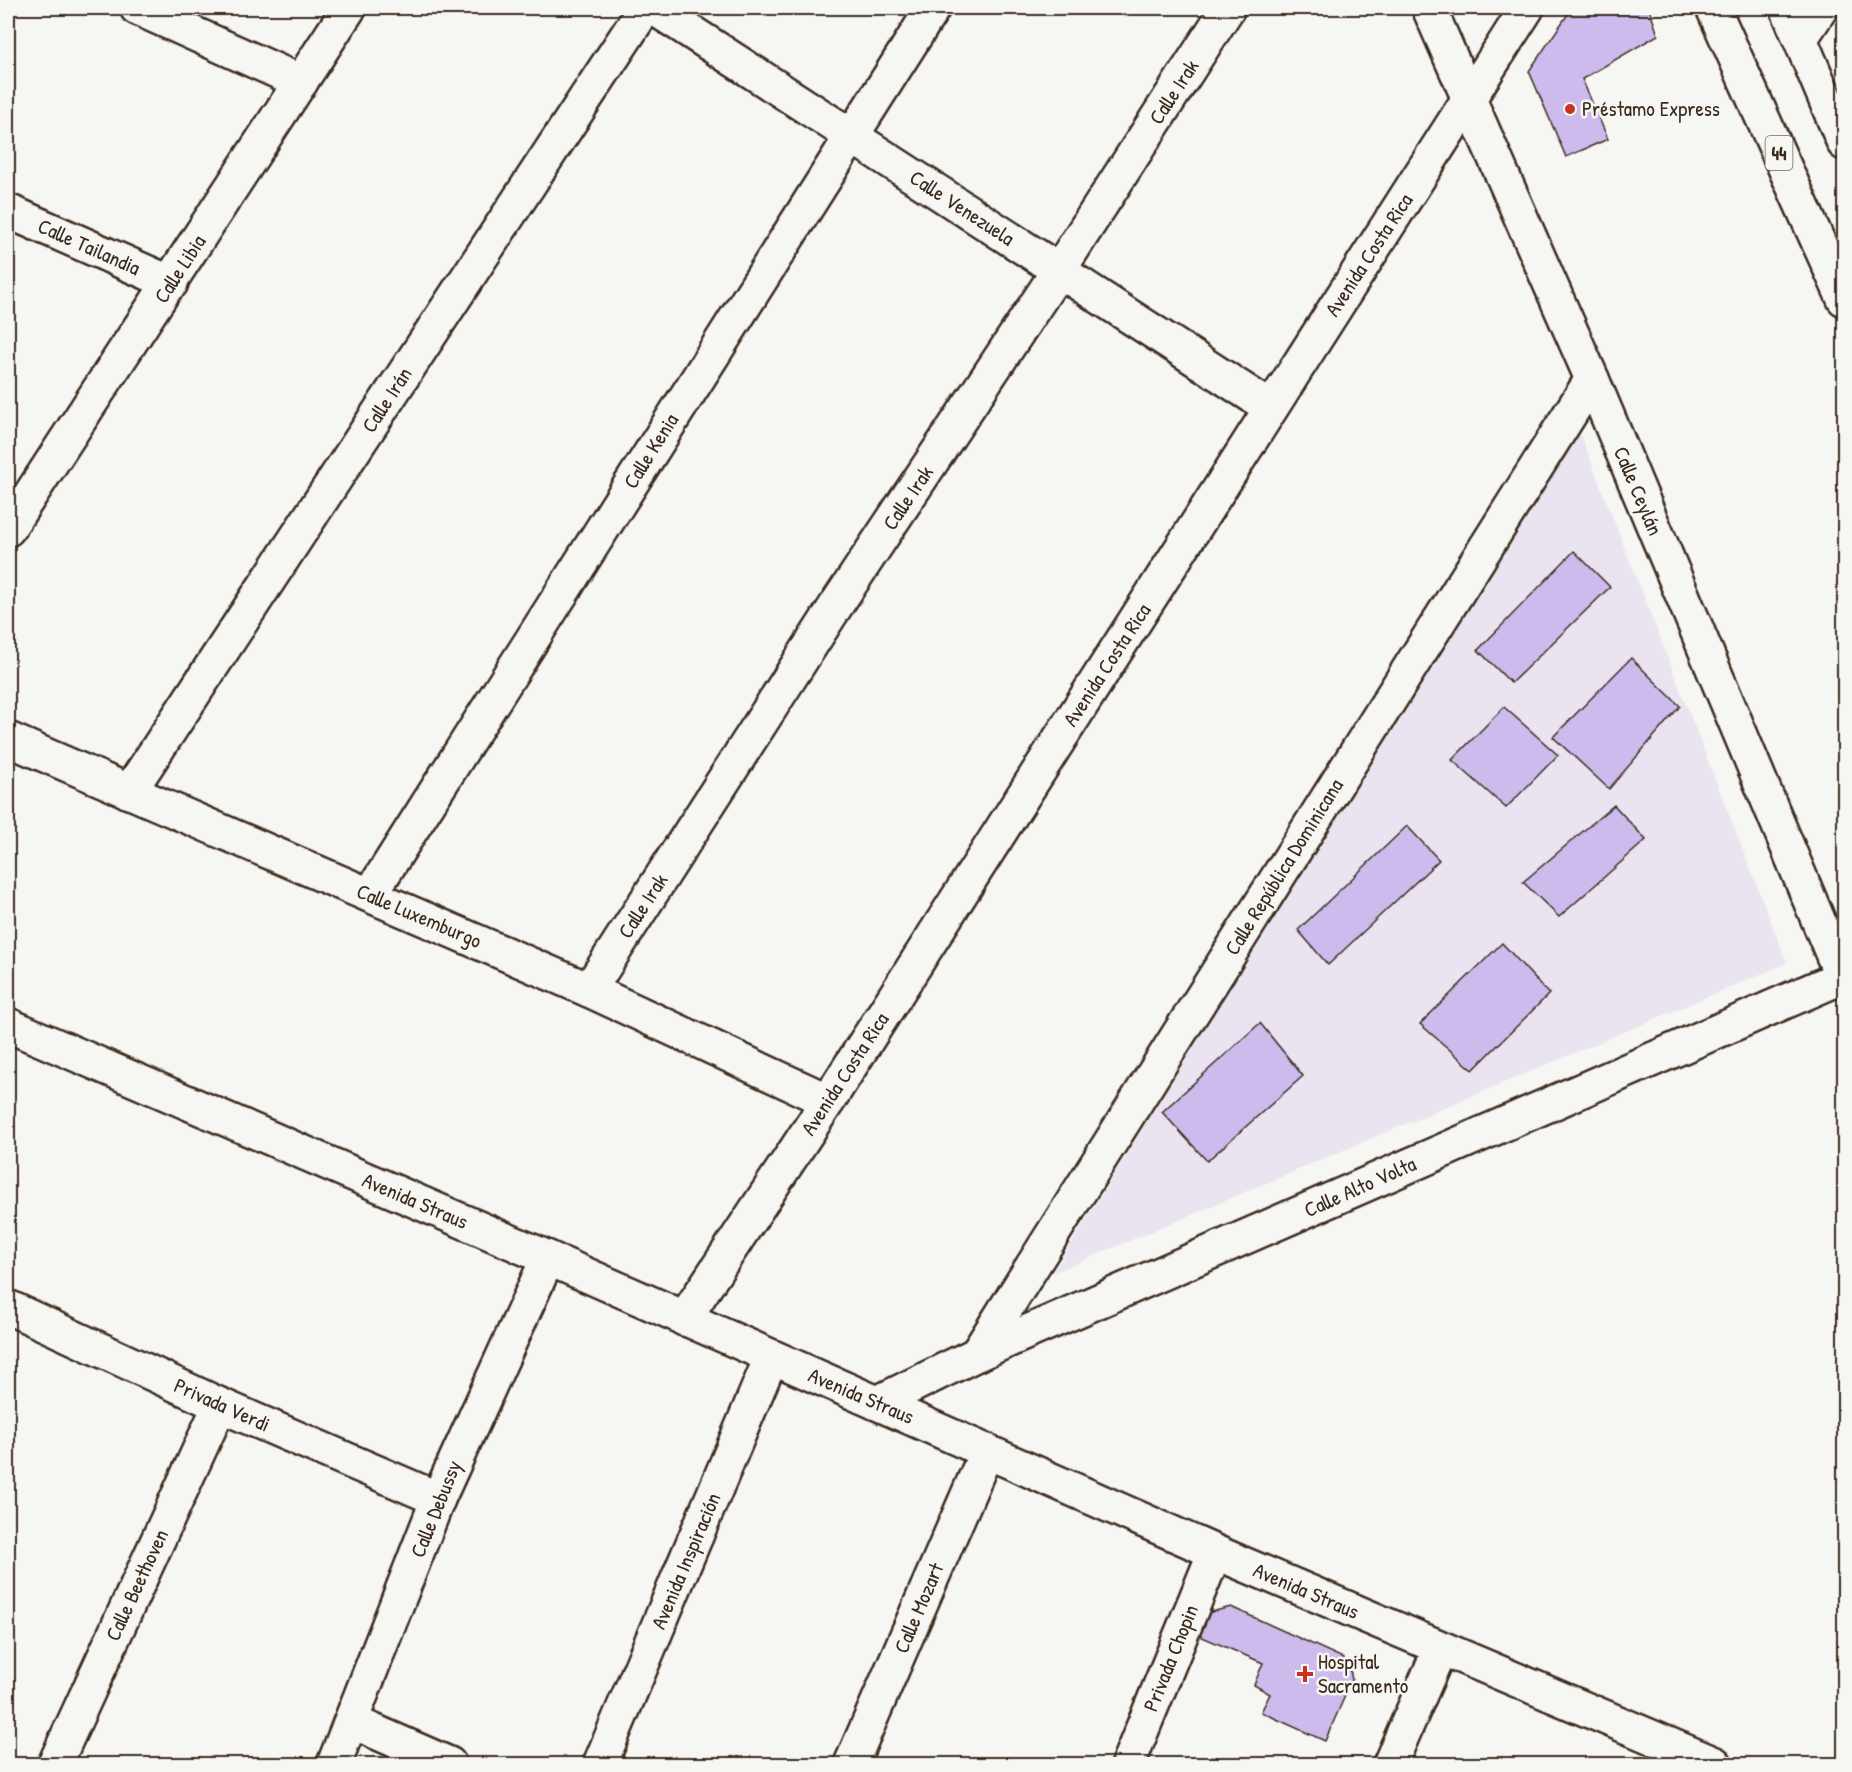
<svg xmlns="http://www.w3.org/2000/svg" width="1852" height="1772" font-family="'Patrick Hand',sans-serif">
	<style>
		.built { fill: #e9e4f0 }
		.building { fill: #ccbbec; stroke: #3b2a1e; stroke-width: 1.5 }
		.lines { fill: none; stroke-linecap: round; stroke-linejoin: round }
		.minor-casing { stroke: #3b2a1e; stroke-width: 38 }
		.tertiary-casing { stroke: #3b2a1e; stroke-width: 38 }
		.primary-casing { stroke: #3b2a1e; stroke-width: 38 }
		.minor { stroke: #f6f6f2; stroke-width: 33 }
		.tertiary { stroke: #f6f6f2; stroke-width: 33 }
		.primary { stroke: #f6f6f2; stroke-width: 33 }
		.poi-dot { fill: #c8321e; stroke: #f6f6f2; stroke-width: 2 }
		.labels { text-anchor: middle; stroke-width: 5; stroke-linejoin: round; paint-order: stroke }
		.shield { fill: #f6f6f2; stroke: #73675e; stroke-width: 1.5 }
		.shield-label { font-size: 20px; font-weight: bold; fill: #3b2a1e }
		.street-label { font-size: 21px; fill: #3b2a1e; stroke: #f6f6f2 }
		.poi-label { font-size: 21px; fill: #3b2a1e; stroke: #f6f6f2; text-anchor: start }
	</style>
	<rect width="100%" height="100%" fill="#f6f6f2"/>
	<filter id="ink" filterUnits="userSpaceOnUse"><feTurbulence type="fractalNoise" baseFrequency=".0167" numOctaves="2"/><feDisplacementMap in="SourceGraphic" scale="12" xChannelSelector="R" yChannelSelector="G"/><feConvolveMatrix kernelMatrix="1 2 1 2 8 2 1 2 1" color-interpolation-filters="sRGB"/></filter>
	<g filter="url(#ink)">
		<!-- built -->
		<polygon class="built" points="1577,426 1787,963 1053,1273"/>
		<!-- building -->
		<g class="building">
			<polygon points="1572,8 1649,8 1658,35 1582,79 1608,139 1566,157 1529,71"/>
			<polygon points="1574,551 1610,587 1511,683 1478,650"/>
			<polygon points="1631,658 1680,706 1609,789 1553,737"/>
			<polygon points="1504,707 1558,755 1506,808 1452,760"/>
			<polygon points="1614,805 1646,840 1559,917 1523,882"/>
			<polygon points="1407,826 1439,860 1328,965 1298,930"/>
			<polygon points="1502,943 1549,994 1473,1070 1420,1024"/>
			<polygon points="1260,1023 1303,1076 1207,1161 1162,1112"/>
			<polygon points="1231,1607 1343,1658 1350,1669 1352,1680 1325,1741 1261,1712 1270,1694 1254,1685 1263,1663 1195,1634 1207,1613"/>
		</g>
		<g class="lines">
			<!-- minor casing -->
			<g class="minor-casing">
				<g id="minor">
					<polyline points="137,8 301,82"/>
					<polyline points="654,8 1271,408"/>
					<polyline points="1429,8 1592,379 1842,977"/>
					<polyline points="1801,38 1821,8"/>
					<polyline points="8,211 171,283"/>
					<polyline points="8,529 349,8"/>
					<polyline points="8,739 589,990 828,1101"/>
					<polyline points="129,792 645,8"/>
					<polyline points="370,895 933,8"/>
					<polyline points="589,990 839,601 1059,270 1228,8"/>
					<polyline points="8,1307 220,1405 438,1499"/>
					<polyline points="977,1354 1592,379"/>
					<polyline points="877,1403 977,1354 1844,976"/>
					<polyline points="353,1722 449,1764"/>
					<polyline points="55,1764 220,1405"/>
					<polyline points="334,1764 438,1499 548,1258"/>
					<polyline points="600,1764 771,1358"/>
					<polyline points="851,1764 987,1451"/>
					<polyline points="1128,1764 1215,1552"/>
					<polyline points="1390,1764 1440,1649"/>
				</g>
			</g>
			<!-- tertiary casing -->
			<g class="tertiary-casing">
				<g id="tertiary">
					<polyline points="8,1025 548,1258 1215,1552 1715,1764"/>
					<polyline points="684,1319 828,1101 1527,8"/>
				</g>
			</g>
			<!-- primary casing -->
			<g class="primary-casing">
				<g id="primary">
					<polyline points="1713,8 1844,299"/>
					<polyline points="1787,8 1844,143"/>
				</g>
			</g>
			<!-- minor -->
			<use href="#minor" class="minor"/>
			<!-- tertiary -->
			<use href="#tertiary" class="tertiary"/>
			<!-- primary -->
			<use href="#primary" class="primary"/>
		</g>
	</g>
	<!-- markers -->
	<g class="poi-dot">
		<circle cx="1570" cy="109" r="6"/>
		<path d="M1302 1665h6v6h6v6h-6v6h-6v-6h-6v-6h6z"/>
	</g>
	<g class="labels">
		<!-- shield labels -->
		<rect class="shield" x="1765.5" y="136" width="27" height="34" rx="4.5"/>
		<g class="shield-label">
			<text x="1779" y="160">44</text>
		</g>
		<!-- street labels -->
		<g class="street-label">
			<text transform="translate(1174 92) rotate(-57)" y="7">Calle Irak</text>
			<text transform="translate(962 208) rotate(33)" y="7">Calle Venezuela</text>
			<text transform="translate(89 247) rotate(24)" y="7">Calle Tailandia</text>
			<text transform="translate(1369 255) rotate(-57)" y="7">Avenida Costa Rica</text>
			<text transform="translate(180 269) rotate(-57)" y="7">Calle Libia</text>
			<text transform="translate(387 400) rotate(-57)" y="7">Calle Irán</text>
			<text transform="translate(651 451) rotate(-58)" y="7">Calle Kenia</text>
			<text transform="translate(1638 491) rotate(67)" y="7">Calle Ceylán</text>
			<text transform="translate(908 498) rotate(-56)" y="7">Calle Irak</text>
			<text transform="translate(1107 665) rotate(-57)" y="7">Avenida Costa Rica</text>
			<text transform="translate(1284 867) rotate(-58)" y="7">Calle República Dominicana</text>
			<text transform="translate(643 906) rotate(-57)" y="7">Calle Irak</text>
			<text transform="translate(419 916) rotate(23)" y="7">Calle Luxemburgo</text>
			<text transform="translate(845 1074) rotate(-57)" y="7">Avenida Costa Rica</text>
			<text transform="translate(1360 1187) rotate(-24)" y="7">Calle Alto Volta</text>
			<text transform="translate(415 1201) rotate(23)" y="7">Avenida Straus</text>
			<text transform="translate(861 1396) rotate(23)" y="7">Avenida Straus</text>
			<text transform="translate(222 1405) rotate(24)" y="7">Privada Verdi</text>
			<text transform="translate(436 1509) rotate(-68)" y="7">Calle Debussy</text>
			<text transform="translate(686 1561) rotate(-67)" y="7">Avenida Inspiración</text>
			<text transform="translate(137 1585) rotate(-65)" y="7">Calle Beethoven</text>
			<text transform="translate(1306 1591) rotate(23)" y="7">Avenida Straus</text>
			<text transform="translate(919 1608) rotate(-67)" y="7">Calle Mozart</text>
			<text transform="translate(1171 1658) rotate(-68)" y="7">Privada Chopin</text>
		</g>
		<!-- poi labels -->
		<g class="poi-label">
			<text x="1582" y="116">Préstamo Express</text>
			<text x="1318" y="1669">Hospital<tspan x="1318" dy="24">Sacramento</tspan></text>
		</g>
	</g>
	<!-- margin -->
	<rect width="1852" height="1772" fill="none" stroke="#f6f6f2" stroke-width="30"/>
	<rect x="15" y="15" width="1822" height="1742" fill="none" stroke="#3b2a1e" stroke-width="2" filter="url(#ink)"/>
</svg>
